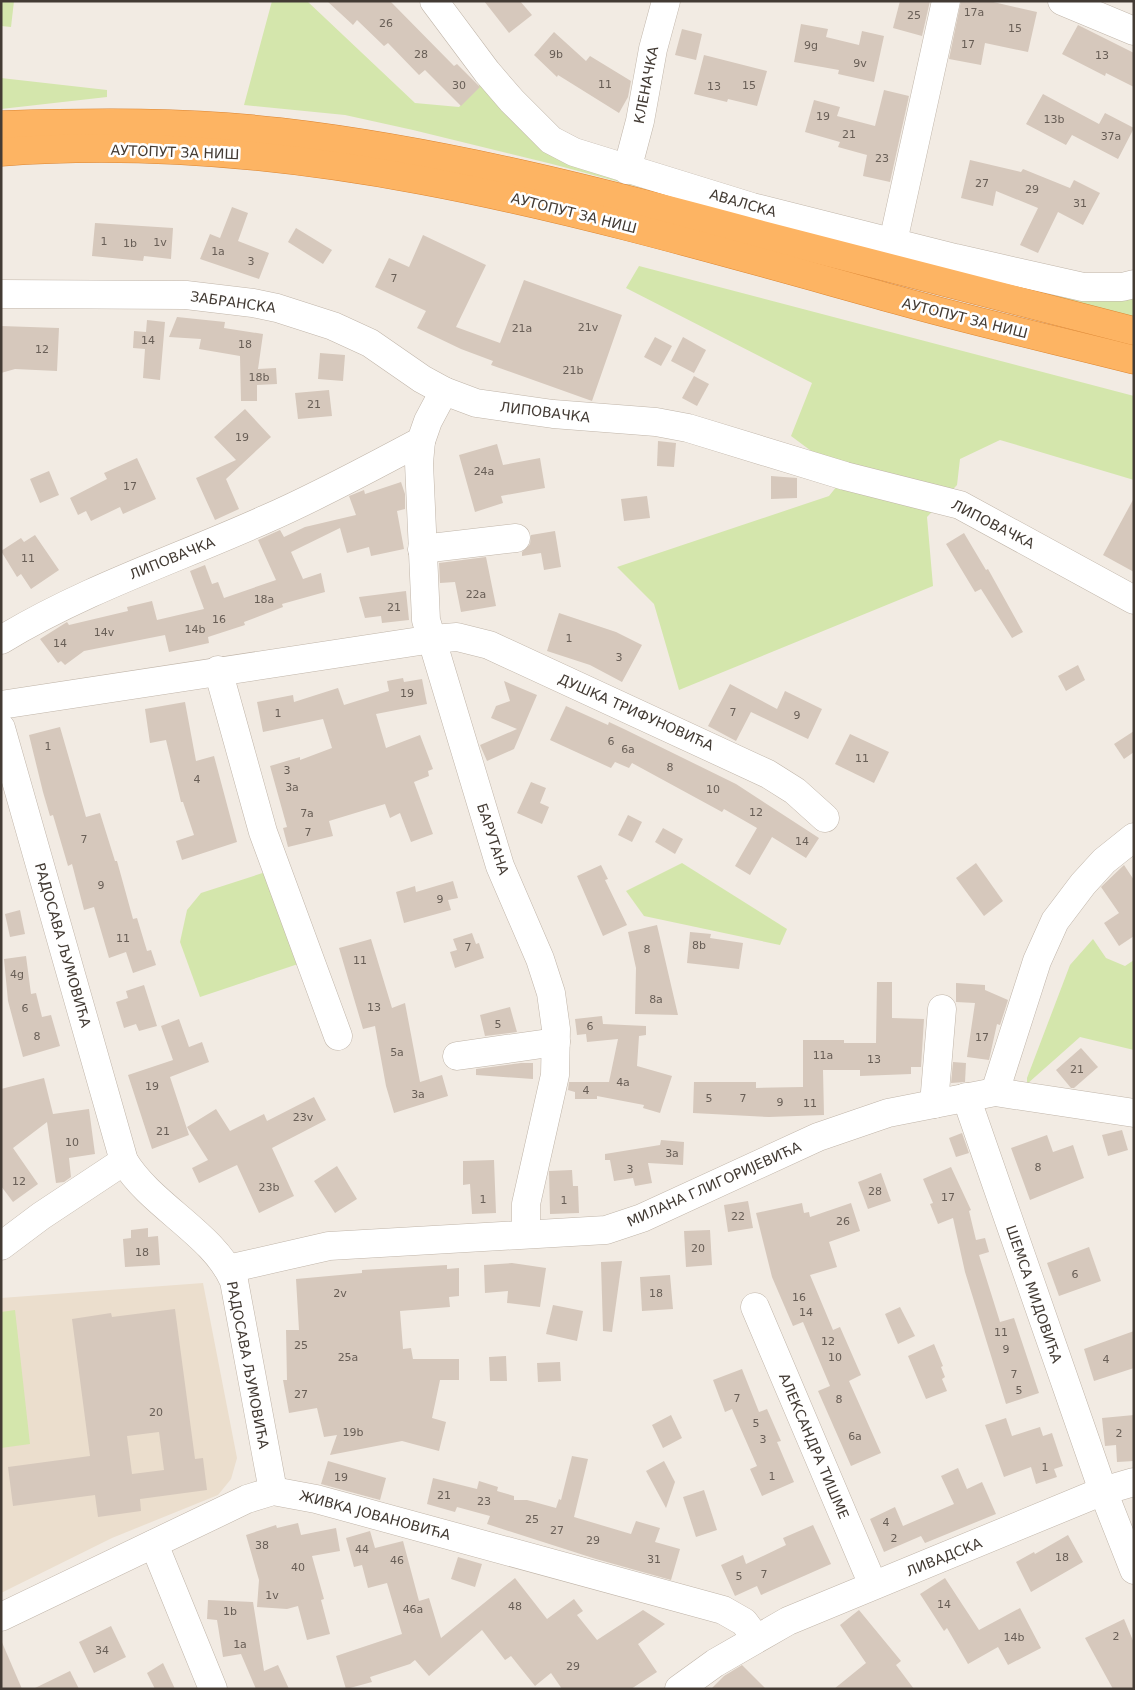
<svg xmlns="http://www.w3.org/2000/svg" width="1135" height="1690" font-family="'DejaVu Sans',sans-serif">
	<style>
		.education { fill: #ebdecd }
		.grass { fill: #d4e6ac }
		.building { fill: #d6c8bc; fill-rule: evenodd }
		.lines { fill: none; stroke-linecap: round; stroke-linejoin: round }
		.minor-casing { stroke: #c0b5a9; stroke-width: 29 }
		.highway-casing { stroke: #dc8633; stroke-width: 29 }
		.minor { stroke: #fff; stroke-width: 28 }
		.highway { stroke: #fdb463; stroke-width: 28 }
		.labels { text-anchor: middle; stroke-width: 5; stroke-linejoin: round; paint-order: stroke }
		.number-label { font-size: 11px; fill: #685e56 }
		.street-label { font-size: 14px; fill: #433b34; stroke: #fff }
	</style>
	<rect width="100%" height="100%" fill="#f2ebe3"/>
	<!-- education -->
	<polygon class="education" points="203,1283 237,1458 231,1479 218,1495 112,1538 1,1593 1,1298"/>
	<!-- grass -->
	<g class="grass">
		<polygon points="1,1 14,1 11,27 1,26"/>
		<polygon points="272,1 307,1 415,103 459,107 491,73 551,140 759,209 1134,283 1134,319 552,164 413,130 345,115 244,105"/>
		<polygon points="1,78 107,90 107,97 1,109"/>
		<polygon points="639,266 1134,396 1134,480 1000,440 960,459 957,485 927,517 933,586 679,690 654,604 617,567 829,496 845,476 791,436 812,383 626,288"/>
		<polygon points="682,863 787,929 780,945 644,916 626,891"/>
		<polygon points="278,868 307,961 200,997 180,942 187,910 201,893"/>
		<polygon points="1093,939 1106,958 1125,966 1134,960 1134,1050 1080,1037 1027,1084 1027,1078 1070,965"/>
		<polygon points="15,1310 30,1444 1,1448 1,1312"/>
	</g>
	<!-- building -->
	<g class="building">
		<polygon points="327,1 390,1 454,66 457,64 480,87 461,106 425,70 419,75 388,43 384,46 357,20 353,25"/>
		<polygon points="484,1 520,1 532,15 509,33"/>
		<polygon points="900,1 930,1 922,36 893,28"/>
		<polygon points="961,1 989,1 1037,12 1028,52 985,43 981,65 949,59"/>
		<polygon points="801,24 828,29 826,37 859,45 862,31 884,36 874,82 838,74 839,70 794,62"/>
		<polygon points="1078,25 1134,53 1134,87 1106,73 1105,76 1062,54"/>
		<polygon points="682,29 702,34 696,60 675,55"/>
		<polygon points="554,32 586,61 590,56 631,81 628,97 619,113 558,75 557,77 534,55"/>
		<polygon points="704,55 767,71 757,106 728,99 727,102 694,94"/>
		<polygon points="884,90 909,96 890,182 863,176 867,155 838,147 840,142 805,132 814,100 840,107 837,116 875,126"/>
		<polygon points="1043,94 1099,124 1105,113 1134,128 1118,159 1072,135 1066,145 1026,124"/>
		<polygon points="970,160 1021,172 1023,169 1070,188 1074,180 1100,193 1083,225 1058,212 1038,253 1020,245 1038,208 996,191 993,206 961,198"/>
		<polygon points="232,207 248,213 238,241 269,253 259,279 200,259 210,234 220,238"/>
		<polygon points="95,223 173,228 171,259 144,256 143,261 92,256"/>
		<polygon points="296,228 332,250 323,264 288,242"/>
		<polygon points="423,235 486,265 456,327 500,343 524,280 622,315 592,401 491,365 493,361 461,349 417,328 426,311 375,287 389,258 409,267"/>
		<polygon points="177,317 225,322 224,328 263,334 258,369 276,368 277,384 257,385 257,401 241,401 240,356 199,349 201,339 169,337"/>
		<polygon points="147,320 165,322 160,380 143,378 145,349 133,348 134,331 146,332"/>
		<polygon points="1,326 59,328 57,371 15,369 1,373"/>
		<polygon points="655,337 672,346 661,366 644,357"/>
		<polygon points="683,337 706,350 694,373 671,361"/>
		<polygon points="320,353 345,355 343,381 318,379"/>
		<polygon points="694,376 709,384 697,406 682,398"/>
		<polygon points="329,390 332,416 298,419 295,393"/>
		<polygon points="245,409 271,437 226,479 239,509 215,520 196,478 236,460 214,437"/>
		<polygon points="658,441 676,443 674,467 657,466"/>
		<polygon points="497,444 503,465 540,458 545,488 501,496 503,503 475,512 459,455"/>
		<polygon points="137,458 156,499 123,514 120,507 91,521 86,511 78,515 70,498 107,479 104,473"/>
		<polygon points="49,471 59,495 40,503 30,479"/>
		<polygon points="771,476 797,478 797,498 771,499"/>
		<polygon points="401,482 405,494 405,509 397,511 404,549 371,556 369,547 347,553 340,528 291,552 303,579 321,573 325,592 282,604 283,607 244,622 245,625 208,637 209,643 169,652 165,635 84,651 65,665 61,661 58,663 40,639 67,622 69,625 128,611 127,607 152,601 157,620 204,609 190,571 205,565 212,584 218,582 224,598 276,580 258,540 280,530 284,537 305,527 356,515 349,496 364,490 365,494"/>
		<polygon points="647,496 650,518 624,521 621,499"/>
		<polygon points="1134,498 1134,572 1103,555"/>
		<polygon points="555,531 561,567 544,570 541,553 522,556 522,552 530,544 531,535"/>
		<polygon points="964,533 986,570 988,569 1023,632 1012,638 981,589 975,592 946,544"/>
		<polygon points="35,535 59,570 31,589 21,574 17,577 1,551 21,538 24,542"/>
		<polygon points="486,557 496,606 461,612 455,582 440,583 439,563"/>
		<polygon points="406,591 409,620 382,623 381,616 365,618 359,597"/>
		<polygon points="559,613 616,632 642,645 622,682 590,665 547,651"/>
		<polygon points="1078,665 1085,680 1066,691 1058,676"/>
		<polygon points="403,678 404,682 422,679 427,704 376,714 386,748 420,735 433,769 428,771 429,776 414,782 433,834 411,842 400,813 390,818 385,804 329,821 333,836 288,847 283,828 287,827 270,766 300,757 300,760 332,748 323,719 263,732 257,702 293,695 294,702 338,688 344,705 389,691 387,681"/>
		<polygon points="504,681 537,695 514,749 487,761 480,745 517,729 491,718 496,706 510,701"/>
		<polygon points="730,684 777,709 785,691 822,709 808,739 751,712 736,741 708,726"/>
		<polygon points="185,702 196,761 214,756 237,842 182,860 176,841 194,835 183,802 181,802 166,740 150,743 145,709"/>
		<polygon points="566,706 608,725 609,722 626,730 736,784 819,838 806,858 772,837 750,875 735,866 757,828 724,809 722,812 632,763 629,768 615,762 611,768 550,740"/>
		<polygon points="60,727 86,817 100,813 115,861 117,861 133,919 137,918 147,951 151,950 156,965 133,973 126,952 109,958 94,907 84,910 72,864 68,866 53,815 50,816 43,792 29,735"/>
		<polygon points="1134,731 1134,752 1124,759 1114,744"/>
		<polygon points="850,734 889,752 874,783 835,764"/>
		<polygon points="531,782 546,788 540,803 549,807 542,824 517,813"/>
		<polygon points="628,815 642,822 632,842 618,835"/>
		<polygon points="663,828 683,839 675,854 655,842"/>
		<polygon points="976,863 1003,901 984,916 956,878"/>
		<polygon points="601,865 608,879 605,880 627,925 603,936 577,876"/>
		<polygon points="1124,865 1134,880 1134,936 1119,946 1104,923 1119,913 1101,887"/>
		<polygon points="453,881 458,898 448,900 451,910 404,923 396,892 415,886 416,892"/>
		<polygon points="20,910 25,934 10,937 5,914"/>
		<polygon points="657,925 678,1015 635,1014 636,968 628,932"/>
		<polygon points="690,932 711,934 710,938 743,943 739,969 687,963"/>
		<polygon points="472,933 476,944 479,943 484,958 455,968 450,952 457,950 453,939"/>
		<polygon points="371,939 392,1008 405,1003 420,1082 442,1075 448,1096 394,1113 386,1086 375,1026 363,1029 339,948"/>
		<polygon points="26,956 31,994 36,993 42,1017 51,1015 60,1046 23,1057 8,1001 4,959"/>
		<polygon points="877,982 892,982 892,1018 924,1019 921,1067 911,1067 911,1074 860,1076 860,1070 823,1070 824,1115 769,1117 693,1113 694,1082 756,1082 756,1088 803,1087 803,1040 844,1040 844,1043 876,1043"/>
		<polygon points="956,983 985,985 985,990 1008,1000 1000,1025 997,1024 989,1060 967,1057 975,1003 956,1002"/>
		<polygon points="144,985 157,1026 139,1031 136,1024 124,1028 116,1002 128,998 126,991"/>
		<polygon points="510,1007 517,1032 485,1036 480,1015"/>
		<polygon points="602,1016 603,1024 646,1026 646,1035 639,1036 637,1066 672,1076 660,1113 643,1108 644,1105 597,1096 597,1099 575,1099 575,1092 568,1090 569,1082 609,1082 618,1039 587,1042 586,1034 577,1035 575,1019"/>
		<polygon points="179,1019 189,1047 202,1042 209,1062 170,1077 189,1135 152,1149 128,1075 173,1060 161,1026"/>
		<polygon points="1081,1048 1098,1067 1074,1088 1071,1088 1056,1070"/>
		<polygon points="953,1062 966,1063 965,1082 951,1083"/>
		<polygon points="521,1063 533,1063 533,1079 476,1075 476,1069"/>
		<polygon points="44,1078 53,1114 89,1109 95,1154 69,1158 71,1177 64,1182 56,1183 47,1122 13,1148 38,1184 13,1202 1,1186 1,1089"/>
		<polygon points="314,1097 326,1120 272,1148 294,1196 259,1213 237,1165 199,1183 192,1168 208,1160 187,1127 216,1109 230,1131 264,1114 267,1121"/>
		<polygon points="1122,1130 1128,1150 1108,1156 1102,1135"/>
		<polygon points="962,1133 969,1153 956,1157 949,1138"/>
		<polygon points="1047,1135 1053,1152 1073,1145 1084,1178 1030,1200 1011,1148"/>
		<polygon points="661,1140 684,1142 683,1165 648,1163 652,1183 635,1186 633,1178 614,1181 610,1160 605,1160 605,1154 660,1145"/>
		<polygon points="494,1160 496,1213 472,1214 470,1184 463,1185 463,1161"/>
		<polygon points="337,1166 357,1199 335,1213 314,1181"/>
		<polygon points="951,1167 971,1210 969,1211 976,1240 985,1238 989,1252 979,1255 1000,1322 1014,1318 1039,1393 1006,1404 965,1272 953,1218 938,1224 930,1204 933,1203 923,1179"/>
		<polygon points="572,1170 573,1186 578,1186 579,1213 550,1214 549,1171"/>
		<polygon points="881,1173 891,1201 868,1209 858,1182"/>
		<polygon points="748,1201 753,1228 728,1232 724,1205"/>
		<polygon points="802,1203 804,1213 809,1212 810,1217 851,1203 860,1231 829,1242 837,1267 810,1275 833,1330 840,1327 861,1375 849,1381 881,1453 851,1466 818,1391 830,1386 803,1322 793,1326 772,1277 756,1213"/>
		<polygon points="148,1228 148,1237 158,1236 160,1265 125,1267 123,1239 131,1238 131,1230"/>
		<polygon points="710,1230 712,1265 686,1267 684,1231"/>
		<polygon points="1089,1247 1101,1281 1059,1296 1047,1263"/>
		<polygon points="622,1261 612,1332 603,1331 601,1262"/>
		<polygon points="512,1263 546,1268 540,1307 507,1303 508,1291 485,1293 484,1265"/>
		<polygon points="447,1265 447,1269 459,1268 459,1296 449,1297 450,1307 400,1311 403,1349 411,1348 413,1359 459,1359 459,1380 440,1380 432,1418 446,1422 439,1451 402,1441 330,1455 337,1435 324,1437 317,1408 289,1413 283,1380 287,1380 286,1330 299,1330 296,1279 362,1273 362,1270"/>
		<polygon points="670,1275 673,1309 642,1311 640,1277"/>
		<polygon points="553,1305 583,1311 577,1341 546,1334"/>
		<polygon points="900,1307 915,1336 898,1344 885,1314"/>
		<path d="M175,1309l20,150 8,-1 4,32 -67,9 1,12 -43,6 -3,-22 -82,11 -5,-39 82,-11 -18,-137 39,-6 1,4zM159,1432l5,38 -32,4 -5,-38z"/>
		<polygon points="1134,1331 1134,1368 1094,1381 1084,1349"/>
		<polygon points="934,1344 943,1366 941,1367 945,1377 942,1379 947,1391 926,1399 908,1356"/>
		<polygon points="506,1356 507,1381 490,1381 489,1357"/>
		<polygon points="560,1362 561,1381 538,1382 537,1363"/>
		<polygon points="742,1369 759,1412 767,1409 781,1441 777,1442 794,1482 762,1496 750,1469 757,1466 732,1409 725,1412 713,1380"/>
		<polygon points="671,1415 682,1438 663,1448 652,1425"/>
		<polygon points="1134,1415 1134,1461 1117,1462 1116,1445 1105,1446 1102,1418"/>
		<polygon points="1006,1418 1012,1436 1040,1427 1043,1436 1052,1433 1063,1466 1054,1469 1057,1477 1036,1484 1031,1467 1004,1477 985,1425"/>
		<polygon points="572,1456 588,1459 574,1517 631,1534 636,1521 660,1528 655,1542 680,1549 671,1580 596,1559 487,1524 490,1516 457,1507 455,1512 427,1504 433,1478 477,1489 479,1481 498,1487 497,1491 514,1496 514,1500 527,1500 556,1508 559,1499 561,1500"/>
		<polygon points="328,1461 386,1478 380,1500 321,1484"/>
		<polygon points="664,1461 675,1482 666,1508 646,1471"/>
		<polygon points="958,1468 967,1489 982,1482 996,1514 925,1543 921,1536 884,1552 870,1519 895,1507 903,1526 954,1504 941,1476"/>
		<polygon points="704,1490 717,1530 696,1537 683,1497"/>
		<polygon points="298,1523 301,1535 336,1528 340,1551 312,1556 324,1599 321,1600 330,1634 307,1640 298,1606 287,1609 257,1607 259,1580 246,1535 276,1525 277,1528"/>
		<polygon points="813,1525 831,1564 761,1595 757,1586 735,1596 721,1565 743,1555 746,1564 786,1545 783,1538"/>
		<polygon points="370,1531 375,1548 403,1541 419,1601 429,1598 441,1638 515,1578 547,1619 574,1599 583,1611 577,1615 597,1640 643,1610 665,1624 638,1644 657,1672 631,1689 562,1689 551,1673 535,1686 511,1656 505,1660 482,1630 429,1676 415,1660 410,1664 370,1677 372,1682 346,1689 336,1656 402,1634 387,1583 368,1588 362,1565 354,1567 346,1538"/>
		<polygon points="1068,1535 1083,1562 1031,1592 1016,1562 1034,1552 1035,1554"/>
		<polygon points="458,1557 482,1564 475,1587 451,1579"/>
		<polygon points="945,1578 979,1630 1020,1608 1041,1648 1008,1665 998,1647 968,1664 947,1628 944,1631 920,1594"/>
		<polygon points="208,1600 253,1602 264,1671 278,1665 289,1689 256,1689 241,1654 223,1657 217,1620 207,1619"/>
		<polygon points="859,1610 901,1661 896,1665 914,1689 834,1689 866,1663 840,1625"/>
		<polygon points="1124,1619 1134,1643 1134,1689 1113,1689 1085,1638"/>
		<polygon points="111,1626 126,1657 94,1673 79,1642"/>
		<polygon points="1,1640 22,1689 1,1689"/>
		<polygon points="163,1663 175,1689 155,1689 147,1673"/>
		<polygon points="742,1665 766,1689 711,1689 724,1676"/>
		<polygon points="70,1671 79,1689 33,1689"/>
	</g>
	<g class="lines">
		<!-- minor casing -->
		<g class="minor-casing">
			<g id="minor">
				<polyline points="434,1 487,72 512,101 551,140 574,152 752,207 955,258 1083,287 1122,287 1134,284"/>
				<polyline points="1062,1 1134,31"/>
				<polyline points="627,170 640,121 653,49 666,1"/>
				<polyline points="893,242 946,1"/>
				<polyline points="1,294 186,295 253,303 277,308 333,326 370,343 422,379 444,391 476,403 553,414 656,422 688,428 845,476 960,505 1134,600"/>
				<polyline points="421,441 419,463 426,620 500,866 540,959 551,993 556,1029 555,1075 526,1204 526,1234"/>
				<polyline points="422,549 516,538"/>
				<path d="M1,640c84,-51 176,-81 265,-121 53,-23 104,-51 155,-78l7,-20 16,-30"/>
				<polyline points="218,670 263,832 338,1036"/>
				<polyline points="1,705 433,639 457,637 489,645 768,774 795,791 825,818"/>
				<path d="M1,728l123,433c27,45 90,73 110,120l39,210"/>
				<polyline points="457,1056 556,1042"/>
				<polyline points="995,1092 1037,961 1055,921 1083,884 1104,861 1134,837"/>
				<polyline points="966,1097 1103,1491 1134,1570"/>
				<polyline points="934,1104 942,1009"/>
				<polyline points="1,1246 41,1216 124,1161"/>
				<polyline points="228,1269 329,1246 606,1230 642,1218 818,1137 888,1113 995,1092 1134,1113"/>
				<polyline points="755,1307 873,1585"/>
				<polyline points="154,1544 213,1689"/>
				<polyline points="1,1617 247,1499 273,1491 316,1499 723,1610 744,1622 756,1638"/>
				<polyline points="679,1689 715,1663 788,1621 1103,1491 1134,1482"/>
			</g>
		</g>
		<!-- highway casing -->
		<g class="highway-casing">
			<g id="highway">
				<path d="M1,125c93,-3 186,-4 279,7 164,19 323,60 482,103 124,33 248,65 372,96"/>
				<path d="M1,152c308,-24 603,67 896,148 78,22 158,40 237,60"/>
			</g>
		</g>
		<!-- minor -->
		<use href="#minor" class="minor"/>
		<!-- highway -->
		<use href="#highway" class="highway"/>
	</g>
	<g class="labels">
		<!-- number labels -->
		<g class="number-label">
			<text x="974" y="16">17a</text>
			<text x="914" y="19">25</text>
			<text x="386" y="27">26</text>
			<text x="1015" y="32">15</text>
			<text x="968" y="48">17</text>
			<text x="811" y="49">9g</text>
			<text x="421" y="58">28</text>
			<text x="556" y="58">9b</text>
			<text x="1102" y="59">13</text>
			<text x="860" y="67">9v</text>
			<text x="605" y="88">11</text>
			<text x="459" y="89">30</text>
			<text x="749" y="89">15</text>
			<text x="714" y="90">13</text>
			<text x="823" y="120">19</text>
			<text x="1054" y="123">13b</text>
			<text x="849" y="138">21</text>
			<text x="1111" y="140">37a</text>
			<text x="882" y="162">23</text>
			<text x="982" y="187">27</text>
			<text x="1032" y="193">29</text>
			<text x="1080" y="207">31</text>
			<text x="104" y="245">1</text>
			<text x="160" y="246">1v</text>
			<text x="130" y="247">1b</text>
			<text x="218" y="255">1a</text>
			<text x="251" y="265">3</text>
			<text x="394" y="282">7</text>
			<text x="588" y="331">21v</text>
			<text x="522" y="332">21a</text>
			<text x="148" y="344">14</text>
			<text x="245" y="348">18</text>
			<text x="42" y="353">12</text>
			<text x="573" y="374">21b</text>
			<text x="259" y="381">18b</text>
			<text x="314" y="408">21</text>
			<text x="242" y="441">19</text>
			<text x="484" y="475">24a</text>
			<text x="130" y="490">17</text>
			<text x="28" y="562">11</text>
			<text x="476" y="598">22a</text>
			<text x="264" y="603">18a</text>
			<text x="394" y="611">21</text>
			<text x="219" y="623">16</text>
			<text x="195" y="633">14b</text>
			<text x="104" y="636">14v</text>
			<text x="569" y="642">1</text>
			<text x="60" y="647">14</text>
			<text x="619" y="661">3</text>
			<text x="407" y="697">19</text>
			<text x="733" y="716">7</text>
			<text x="278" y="717">1</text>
			<text x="797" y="719">9</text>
			<text x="611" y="745">6</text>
			<text x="48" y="750">1</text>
			<text x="628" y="753">6a</text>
			<text x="862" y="762">11</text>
			<text x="670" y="771">8</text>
			<text x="287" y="774">3</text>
			<text x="197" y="783">4</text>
			<text x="292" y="791">3a</text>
			<text x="713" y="793">10</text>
			<text x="756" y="816">12</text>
			<text x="307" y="817">7a</text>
			<text x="308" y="836">7</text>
			<text x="84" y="843">7</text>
			<text x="802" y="845">14</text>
			<text x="101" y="889">9</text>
			<text x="440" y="903">9</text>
			<text x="123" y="942">11</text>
			<text x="699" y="949">8b</text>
			<text x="468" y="951">7</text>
			<text x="647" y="953">8</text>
			<text x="360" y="964">11</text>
			<text x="17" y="978">4g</text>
			<text x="656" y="1003">8a</text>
			<text x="374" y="1011">13</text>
			<text x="25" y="1012">6</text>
			<text x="498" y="1028">5</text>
			<text x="590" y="1030">6</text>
			<text x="37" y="1040">8</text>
			<text x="982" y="1041">17</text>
			<text x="397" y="1056">5a</text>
			<text x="823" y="1059">11a</text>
			<text x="874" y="1063">13</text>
			<text x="1077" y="1073">21</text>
			<text x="623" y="1086">4a</text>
			<text x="152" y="1090">19</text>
			<text x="586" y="1094">4</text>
			<text x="418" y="1098">3a</text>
			<text x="709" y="1102">5</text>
			<text x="743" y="1102">7</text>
			<text x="780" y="1106">9</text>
			<text x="810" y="1107">11</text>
			<text x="303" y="1121">23v</text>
			<text x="163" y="1135">21</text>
			<text x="72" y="1146">10</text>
			<text x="672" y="1157">3a</text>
			<text x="1038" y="1171">8</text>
			<text x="630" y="1173">3</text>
			<text x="19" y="1185">12</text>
			<text x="269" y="1191">23b</text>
			<text x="875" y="1195">28</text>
			<text x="948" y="1201">17</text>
			<text x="483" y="1203">1</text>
			<text x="564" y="1204">1</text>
			<text x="738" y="1220">22</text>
			<text x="843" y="1225">26</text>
			<text x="698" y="1252">20</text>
			<text x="142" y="1256">18</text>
			<text x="1075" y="1278">6</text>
			<text x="340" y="1297">2v</text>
			<text x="656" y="1297">18</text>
			<text x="799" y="1301">16</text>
			<text x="806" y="1316">14</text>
			<text x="1001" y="1336">11</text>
			<text x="828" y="1345">12</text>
			<text x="301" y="1349">25</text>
			<text x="1006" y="1353">9</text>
			<text x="348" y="1361">25a</text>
			<text x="835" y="1361">10</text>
			<text x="1106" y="1363">4</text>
			<text x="1014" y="1378">7</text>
			<text x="1019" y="1394">5</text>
			<text x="301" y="1398">27</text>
			<text x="737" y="1402">7</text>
			<text x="839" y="1403">8</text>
			<text x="156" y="1416">20</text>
			<text x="756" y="1427">5</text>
			<text x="353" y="1436">19b</text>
			<text x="1119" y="1437">2</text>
			<text x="855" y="1440">6a</text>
			<text x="763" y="1443">3</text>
			<text x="1045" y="1471">1</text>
			<text x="772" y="1480">1</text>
			<text x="341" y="1481">19</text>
			<text x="444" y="1499">21</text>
			<text x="484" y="1505">23</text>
			<text x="532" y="1523">25</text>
			<text x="886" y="1526">4</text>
			<text x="557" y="1534">27</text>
			<text x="894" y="1542">2</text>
			<text x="593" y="1544">29</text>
			<text x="262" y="1549">38</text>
			<text x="362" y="1553">44</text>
			<text x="1062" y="1561">18</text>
			<text x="654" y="1563">31</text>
			<text x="397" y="1564">46</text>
			<text x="298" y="1571">40</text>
			<text x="764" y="1578">7</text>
			<text x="739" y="1580">5</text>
			<text x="272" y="1599">1v</text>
			<text x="944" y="1608">14</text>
			<text x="515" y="1610">48</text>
			<text x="413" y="1613">46a</text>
			<text x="230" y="1615">1b</text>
			<text x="1116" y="1640">2</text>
			<text x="1014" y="1641">14b</text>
			<text x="240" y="1648">1a</text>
			<text x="102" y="1654">34</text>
			<text x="573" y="1670">29</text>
		</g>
		<!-- street labels -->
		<g class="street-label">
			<text transform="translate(646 85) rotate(-79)" y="5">КЛЕНАЧКА</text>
			<text transform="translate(175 152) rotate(2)" y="5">АУТОПУТ ЗА НИШ</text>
			<text transform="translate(743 203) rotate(16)" y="5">АВАЛСКА</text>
			<text transform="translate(574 213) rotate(14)" y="5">АУТОПУТ ЗА НИШ</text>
			<text transform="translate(233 302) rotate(8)" y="5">ЗАБРАНСКА</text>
			<text transform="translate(965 318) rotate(14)" y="5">АУТОПУТ ЗА НИШ</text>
			<text transform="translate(545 412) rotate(7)" y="5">ЛИПОВАЧКА</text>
			<text transform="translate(993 524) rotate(27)" y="5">ЛИПОВАЧКА</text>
			<text transform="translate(172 558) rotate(-22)" y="5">ЛИПОВАЧКА</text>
			<text transform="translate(636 712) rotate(24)" y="5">ДУШКА ТРИФУНОВИЋА</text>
			<text transform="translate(493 839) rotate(72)" y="5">БАРУТАНА</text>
			<text transform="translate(63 945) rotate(74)" y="5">РАДОСАВА ЉУМОВИЋА</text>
			<text transform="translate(714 1184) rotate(-24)" y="5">МИЛАНА ГЛИГОРИЈЕВИЋА</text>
			<text transform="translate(1034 1294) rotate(71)" y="5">ШЕМСА МИДОВИЋА</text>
			<text transform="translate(248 1365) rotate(79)" y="5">РАДОСАВА ЉУМОВИЋА</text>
			<text transform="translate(814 1446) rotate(67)" y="5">АЛЕКСАНДРА ТИШМЕ</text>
			<text transform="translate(375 1515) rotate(15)" y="5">ЖИВКА ЈОВАНОВИЋА</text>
			<text transform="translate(944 1557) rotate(-22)" y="5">ЛИВАДСКА</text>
		</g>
	</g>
	<!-- border -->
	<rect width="1135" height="1690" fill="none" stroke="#433b34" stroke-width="5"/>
</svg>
